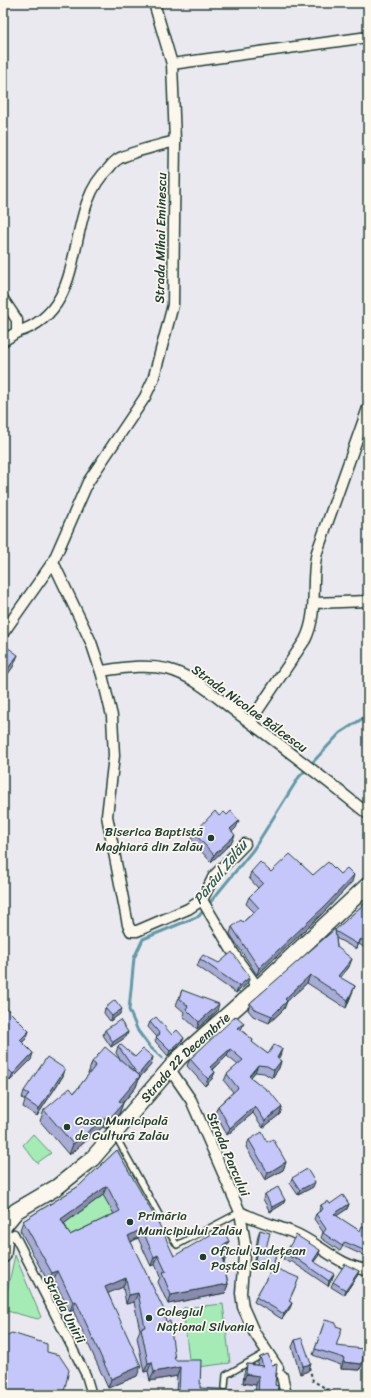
<svg xmlns="http://www.w3.org/2000/svg" width="371" height="1398" font-family="Sriracha,sans-serif">
	<style>
		.built { fill: #e0dff3 }
		.green { fill: #a5ebb6; stroke: #629475 }
		.lines { fill: none; stroke-linecap: round; stroke-linejoin: round }
		.stream { stroke: #6399a6; stroke-width: 3 }
		.service-casing { stroke: #1f3d34; stroke-width: 8 }
		.pedestrian-casing { stroke: #1f3d34; stroke-width: 11 }
		.minor-casing { stroke: #1f3d34; stroke-width: 13 }
		.secondary-casing { stroke: #1f3d34; stroke-width: 18 }
		.path { stroke: #1f3d34; stroke-width: 2; stroke-dasharray: 3 3; stroke-linecap: butt }
		.service { stroke: #fbf7ec; stroke-width: 5 }
		.pedestrian { stroke: #fbf7ec; stroke-width: 8 }
		.minor { stroke: #fbf7ec; stroke-width: 10 }
		.secondary { stroke: #fbf7ec; stroke-width: 15 }
		.wall { fill: #a9abd7; stroke: #1f3d34; fill-rule: evenodd }
		.shaded-wall { fill: #8a8baf; stroke: #1f3d34 }
		.building { fill: #c5c7fa; stroke: #1f3d34; fill-rule: evenodd }
		.poi-dot { fill: #1f3d34; stroke: #fbf7ec; stroke-width: 1.5 }
		.labels { text-anchor: middle; stroke-width: 3.5; stroke-linejoin: round; paint-order: stroke }
		.street-label { font-size: 13px; fill: #1f3d34; stroke: #fbf7ec }
		.poi-label { font-size: 13px; fill: #1f3d34; stroke: #fbf7ec; text-anchor: start }
		.water-label { font-size: 14px; font-style: italic; fill: #365c5a; stroke: #fbf7ec }
	</style>
	<rect width="100%" height="100%" fill="#ebe9f0"/>
	<filter id="ink" filterUnits="userSpaceOnUse"><feTurbulence type="fractalNoise" baseFrequency=".025" numOctaves="2"/><feDisplacementMap in="SourceGraphic" scale="8" xChannelSelector="R" yChannelSelector="G"/><feConvolveMatrix kernelMatrix="1 2 1 2 8 2 1 2 1" color-interpolation-filters="sRGB"/></filter>
	<g filter="url(#ink)">
		<!-- built -->
		<polygon class="built" points="238,1262 235,1290 240,1319 260,1352 255,1356 259,1360 265,1358 276,1377 280,1390 279,1395 174,1395 173,1376 150,1381 137,1376 108,1388 73,1310 123,1289 220,1270 224,1263 225,1264"/>
		<!-- green -->
		<g class="green">
			<polygon points="33,1134 51,1153 37,1163 23,1145"/>
			<polygon points="110,1190 122,1217 67,1244 58,1228"/>
			<polygon points="15,1255 41,1317 38,1319 3,1310"/>
			<polygon points="223,1304 230,1363 190,1368 183,1308"/>
		</g>
		<g class="lines">
			<!-- stream -->
			<polyline class="stream" points="162,1058 150,1047 138,1031 129,1010 134,958 143,939 199,916 253,850 299,777 340,733 368,715"/>
			<!-- service casing -->
			<g class="service-casing">
				<g id="service">
					<polyline points="115,1135 161,1218"/>
					<polyline points="170,1234 177,1245 240,1212"/>
					<polyline points="225,1387 226,1375 267,1352"/>
				</g>
			</g>
			<!-- pedestrian casing -->
			<g class="pedestrian-casing">
				<polyline id="pedestrian" points="14,1234 86,1375 92,1395"/>
			</g>
			<!-- minor casing -->
			<g class="minor-casing">
				<g id="minor">
					<polyline points="172,64 368,37"/>
					<polyline points="3,299 17,320 17,332 3,341"/>
					<path d="M17,332c76,-22 44,-121 92,-164 3,-4 7,-8 11,-10 17,-8 38,-12 55,-17"/>
					<polyline points="53,562 91,642 102,675 112,716 114,756 107,816 128,925 131,931 137,931 188,909 202,900 214,876 245,844"/>
					<polyline points="314,603 368,601"/>
					<polyline points="3,633 53,562 88,482 145,397 153,380 173,305 175,141 172,64 154,3"/>
					<path d="M101,671c22,-3 44,-7 66,-2 27,7 48,27 69,43 45,33 89,67 132,102"/>
					<path d="M250,722l55,-82c14,-28 5,-58 12,-88l51,-144"/>
					<polyline points="202,900 237,959 258,988"/>
					<path d="M169,1068l22,32 49,112c17,9 34,13 52,20 26,10 47,35 76,38"/>
					<polyline points="240,1212 245,1243 241,1293 243,1307 254,1332 278,1368"/>
					<polyline points="282,1376 286,1395"/>
				</g>
			</g>
			<!-- secondary casing -->
			<g class="secondary-casing">
				<g id="secondary">
					<path id="s1" d="M3,1227l13,-16 41,-24 35,-28 87,-101 79,-70 110,-103"/>
					<polyline points="3,1232 5,1237 3,1255"/>
				</g>
			</g>
			<!-- path -->
			<polyline class="path" points="309,1367 313,1381 338,1395"/>
			<!-- service -->
			<use href="#service" class="service"/>
			<!-- pedestrian -->
			<use href="#pedestrian" class="pedestrian"/>
			<!-- minor -->
			<use href="#minor" class="minor"/>
			<!-- secondary -->
			<use href="#secondary" class="secondary"/>
		</g>
		<!-- wall -->
		<g class="wall">
			<polygon points="219,816 236,828 232,832 232,842 211,862 191,840 194,833"/>
			<polygon points="251,872 313,875 340,874 352,882 323,913 257,975 230,934 232,927 243,922 254,912 246,904 249,897 258,888 249,878"/>
			<polygon points="368,900 368,950 359,944 356,949 336,938 337,947 349,967 340,978 355,986 346,1008 307,983 287,1001 284,1009 269,1023 253,1016 248,1010 250,1003 335,930 365,903"/>
			<polygon points="200,959 250,977 247,984 236,993 197,966"/>
			<polygon points="182,990 217,1011 197,1029 183,1016 184,1012 176,1005"/>
			<polygon points="3,1005 29,1031 26,1039 22,1042 31,1060 10,1081 3,1074"/>
			<polygon points="105,1008 120,1014 110,1021 104,1013"/>
			<polygon points="150,1022 172,1035 184,1038 182,1042 168,1056 155,1041 157,1037 148,1027"/>
			<polygon points="105,1030 128,1032 126,1037 111,1047 103,1035"/>
			<polygon points="241,1030 253,1040 252,1043 268,1054 282,1049 278,1059 281,1061 279,1068 272,1078 264,1073 255,1072 251,1077 282,1107 280,1114 263,1128 253,1113 227,1135 215,1113 218,1106 233,1092 224,1081 227,1074 238,1065 227,1056 213,1070 215,1072 212,1079 205,1086 187,1066 190,1059"/>
			<polygon points="118,1046 135,1057 151,1065 139,1078 136,1087 123,1103 119,1114 106,1129 103,1127 69,1155 40,1121 44,1110 74,1093 89,1074 88,1074 92,1062 121,1061 116,1053"/>
			<polygon points="65,1069 63,1076 37,1116 23,1107 25,1100 22,1098 24,1091"/>
			<polygon points="249,1140 267,1142 286,1162 283,1170 265,1180 246,1147"/>
			<path d="M117,1150l57,106 52,-6 -2,13 4,21 -3,9 -57,11 -10,-22 2,-5 -5,-13 -4,2 -13,-28 -7,4 35,80 9,38 25,28 34,7h-58l1,-19 -27,5 -2,-10 -4,1 -7,-35 3,-7 -6,-28 -8,2 -3,-17 -15,6 29,83 -29,12 -35,-78 -3,2 -16,-32 -6,2 -28,-52 3,-9 56,-35zM103,1195l11,19 -44,21 -6,-12z"/>
			<polygon points="292,1178 313,1187 298,1195 290,1183"/>
			<polygon points="265,1194 285,1200 283,1204 270,1212 263,1199"/>
			<polygon points="330,1204 349,1204 347,1209 336,1216 360,1231 367,1228 368,1226 368,1254 367,1257 343,1246 340,1251 321,1238 323,1232 314,1219 316,1214 320,1211 319,1210 321,1205"/>
			<polygon points="260,1230 265,1252 276,1255 272,1268 297,1283 289,1301 292,1303 290,1308 282,1319 254,1302 256,1297 271,1271 253,1266 258,1235"/>
			<polygon points="285,1254 319,1255 314,1261 332,1279 328,1286 291,1261 290,1263 283,1259"/>
			<polygon points="359,1271 357,1276 344,1295 331,1287 333,1282"/>
			<polygon points="368,1290 368,1300 365,1299"/>
			<polygon points="323,1326 336,1326 336,1346 362,1364 360,1370 341,1369 341,1365 313,1355"/>
			<polygon points="295,1340 308,1371 300,1374 292,1347"/>
			<polygon points="260,1357 275,1385 277,1395 255,1395 256,1385 243,1383 244,1373 247,1364 257,1365"/>
		</g>
		<!-- shaded-wall -->
		<g class="shaded-wall">
			<polygon points="18,655 13,667 3,681 3,675"/>
			<polygon points="239,821 236,828 227,837 230,829"/>
			<polygon points="235,835 232,842 211,862 214,855"/>
			<polygon points="354,875 352,882 323,913 257,975 259,968"/>
			<polygon points="361,939 359,944 356,949 357,944"/>
			<polygon points="352,959 349,967 335,984 338,976"/>
			<polygon points="310,975 307,983 282,1006 285,999"/>
			<polygon points="250,977 247,984 236,993 239,986"/>
			<polygon points="355,986 352,993 346,1008 348,1000"/>
			<polygon points="287,1001 284,1009 269,1023 272,1016"/>
			<polygon points="219,1004 217,1011 197,1029 199,1022"/>
			<polygon points="122,1009 120,1014 110,1021 112,1016"/>
			<polygon points="244,1023 241,1030 235,1035 238,1028"/>
			<polygon points="29,1031 26,1039 17,1047 20,1040"/>
			<polygon points="128,1032 126,1037 111,1047 113,1042"/>
			<polygon points="184,1038 182,1042 168,1056 170,1051"/>
			<polygon points="230,1049 227,1056 208,1074 210,1067"/>
			<polygon points="282,1049 280,1056 274,1066 277,1058"/>
			<polygon points="33,1053 31,1060 10,1081 13,1074"/>
			<polygon points="153,1057 151,1065 139,1078 136,1087 117,1109 123,1103 119,1114 106,1129 110,1118 119,1101 138,1075"/>
			<polygon points="281,1061 279,1068 272,1078 274,1070"/>
			<polygon points="258,1065 255,1072 246,1083 249,1076"/>
			<polygon points="65,1069 63,1076 37,1116 39,1109"/>
			<polygon points="215,1072 212,1079 205,1086 208,1079"/>
			<polygon points="255,1106 253,1113 227,1135 230,1128"/>
			<polygon points="282,1107 280,1114 263,1128 265,1121"/>
			<polygon points="107,1116 103,1127 69,1155 73,1144"/>
			<polygon points="286,1162 283,1170 265,1180 268,1173"/>
			<polygon points="315,1182 313,1187 298,1195 300,1190"/>
			<polygon points="107,1186 103,1195 58,1228 61,1219"/>
			<polygon points="285,1200 283,1204 270,1212 272,1207"/>
			<polygon points="349,1204 347,1209 332,1219 334,1214"/>
			<polygon points="142,1229 138,1238 124,1245 128,1236"/>
			<polygon points="229,1241 226,1250 223,1245"/>
			<polygon points="320,1250 319,1255 311,1266 313,1261"/>
			<polygon points="227,1254 224,1263 222,1256"/>
			<polygon points="158,1255 155,1264 151,1266 154,1257"/>
			<polygon points="58,1271 54,1280 48,1282 52,1273"/>
			<polygon points="359,1271 357,1276 344,1295 346,1290"/>
			<polygon points="334,1274 332,1279 328,1286 329,1281"/>
			<polygon points="126,1278 123,1287 102,1296 105,1287"/>
			<polygon points="228,1284 225,1293 168,1304 171,1295"/>
			<polygon points="138,1293 134,1302 126,1304 129,1295"/>
			<polygon points="76,1301 73,1310 70,1312 73,1302"/>
			<polygon points="292,1303 290,1308 282,1319 284,1314"/>
			<polygon points="152,1362 148,1371 144,1372 148,1363"/>
			<polygon points="343,1362 362,1364 360,1370 341,1369"/>
			<polygon points="311,1364 308,1371 300,1374 303,1366"/>
			<polygon points="141,1366 137,1376 108,1388 111,1379"/>
			<polygon points="180,1367 177,1376 150,1381 154,1372"/>
			<polygon points="246,1374 259,1376 256,1385 243,1383"/>
		</g>
		<!-- building -->
		<g class="building">
			<polygon points="3,644 18,655 3,675"/>
			<polygon points="215,811 219,816 224,812 227,815 231,811 239,821 230,829 235,835 214,855 194,833"/>
			<polygon points="290,854 313,875 328,862 340,874 347,868 354,875 325,906 259,968 232,927 241,920 243,922 259,908 249,897 263,883 251,872 260,862 271,872"/>
			<polygon points="368,900 368,944 361,939 357,944 335,931 335,930 365,903"/>
			<polygon points="335,929 337,947 352,959 338,976 355,986 348,1000 310,975 285,999 287,1001 272,1016 255,1009 250,1003"/>
			<polygon points="232,952 250,977 239,986 200,959 203,955 219,963"/>
			<polygon points="182,990 219,1004 199,1022 186,1009 188,1006 179,998"/>
			<polygon points="115,1000 122,1009 112,1016 105,1008"/>
			<polygon points="3,1005 29,1031 20,1040 33,1053 13,1074 3,1064"/>
			<polygon points="236,1016 244,1023 238,1028 253,1040 252,1042 268,1054 274,1045 282,1049 277,1058 281,1061 274,1070 267,1066 258,1065 249,1076 271,1093 282,1107 265,1121 255,1106 230,1128 218,1106 238,1088 227,1074 243,1060 230,1049 210,1067 215,1072 208,1079 190,1059"/>
			<polygon points="156,1017 172,1035 177,1030 184,1038 170,1051 156,1037 160,1034 150,1022"/>
			<polygon points="120,1020 128,1032 113,1042 105,1030"/>
			<polygon points="120,1044 135,1057 143,1049 153,1057 138,1075 118,1046"/>
			<polygon points="105,1047 140,1076 119,1101 123,1103 110,1118 107,1116 73,1144 44,1110 70,1088 74,1093 96,1065 92,1062"/>
			<polygon points="47,1057 65,1069 39,1109 25,1100 29,1094 24,1091"/>
			<polygon points="262,1132 267,1142 273,1139 286,1162 268,1173 249,1140"/>
			<path d="M117,1150l44,78 13,28 48,-28 7,13 -6,4 4,9 -5,2 6,28 -57,11 -9,-22 4,-1 -8,-17 -4,2 -12,-28 -14,7 36,74 2,12 4,-1 5,39h26l-1,28 34,2v5h-55l1,-28 -26,5 -2,-10 -4,1 -7,-35 4,-1 -7,-34 -9,2 -3,-17 -21,9 36,79 -30,13 -35,-78 -3,1 -15,-31 -6,2 -29,-52 56,-35zM107,1186l13,25 -50,24 -9,-16z"/>
			<polygon points="307,1169 315,1182 300,1190 292,1178"/>
			<polygon points="278,1187 285,1200 272,1207 265,1194"/>
			<polygon points="343,1195 349,1204 334,1214 360,1231 362,1226 367,1228 368,1226 368,1252 345,1242 342,1246 323,1233 326,1229 316,1214 323,1209 321,1205 328,1201 330,1204"/>
			<polygon points="260,1230 270,1233 265,1252 276,1255 273,1266 255,1261"/>
			<polygon points="296,1235 320,1250 313,1261 334,1274 329,1281 293,1256 292,1258 285,1254"/>
			<polygon points="345,1264 359,1271 346,1290 333,1282"/>
			<polygon points="273,1267 299,1278 289,1301 292,1303 284,1314 256,1297"/>
			<polygon points="325,1320 336,1323 336,1326 342,1328 336,1346 364,1349 362,1364 343,1362 344,1358 315,1349"/>
			<polygon points="12,1333 47,1344 47,1352 59,1355 69,1370 64,1392 74,1395 3,1395 3,1337"/>
			<polygon points="302,1338 311,1364 303,1366 295,1340"/>
			<polygon points="268,1354 272,1365 277,1364 275,1385 278,1386 277,1395 258,1395 259,1376 246,1374 247,1364 263,1366 260,1357"/>
		</g>
	</g>
	<!-- markers -->
	<g class="poi-dot">
		<circle cx="211" cy="838" r="4"/>
		<circle cx="67" cy="1127" r="4"/>
		<circle cx="130" cy="1222" r="4"/>
		<circle cx="203" cy="1257" r="4"/>
		<circle cx="149" cy="1318" r="4"/>
	</g>
	<g class="labels">
		<!-- street labels -->
		<g class="street-label">
			<text transform="translate(160 238) rotate(-89)" y="5">Strada Mihai Eminescu</text>
			<text transform="translate(250 708) rotate(36)" y="5">Strada Nicolae Bălcescu</text>
			<text dy="5" stroke="none"><textPath href="#s1" startOffset="251">Strada 22 Decembrie</textPath></text>
			<text transform="translate(229 1154) rotate(67)" y="5">Strada Parcului</text>
			<text transform="translate(65 1309) rotate(62)" y="5">Strada Unirii</text>
		</g>
		<!-- poi labels -->
		<g class="poi-label">
			<text x="203" y="836" text-anchor="end">Biserica Baptistă<tspan x="203" dy="15">Maghiară din Zalău</tspan></text>
			<text x="75" y="1125">Casa Municipală<tspan x="75" dy="15">de Cultură Zalău</tspan></text>
			<text x="138" y="1220">Primăria<tspan x="138" dy="15">Municipiului Zalău</tspan></text>
			<text x="211" y="1255">Oficiul Județean<tspan x="211" dy="15">Poștal Sălaj</tspan></text>
			<text x="157" y="1316">Colegiul<tspan x="157" dy="15">Național Silvania</tspan></text>
		</g>
		<!-- water labels -->
		<g class="water-label">
			<text transform="translate(220 872) rotate(-51)" y="5">Pârâul Zalău</text>
		</g>
	</g>
	<!-- margin -->
	<rect width="371" height="1398" fill="none" stroke="#fbf7ec" stroke-width="16"/>
	<rect x="8" y="8" width="355" height="1382" fill="none" stroke="#1f3d34" stroke-width="1.5" filter="url(#ink)"/>
</svg>
